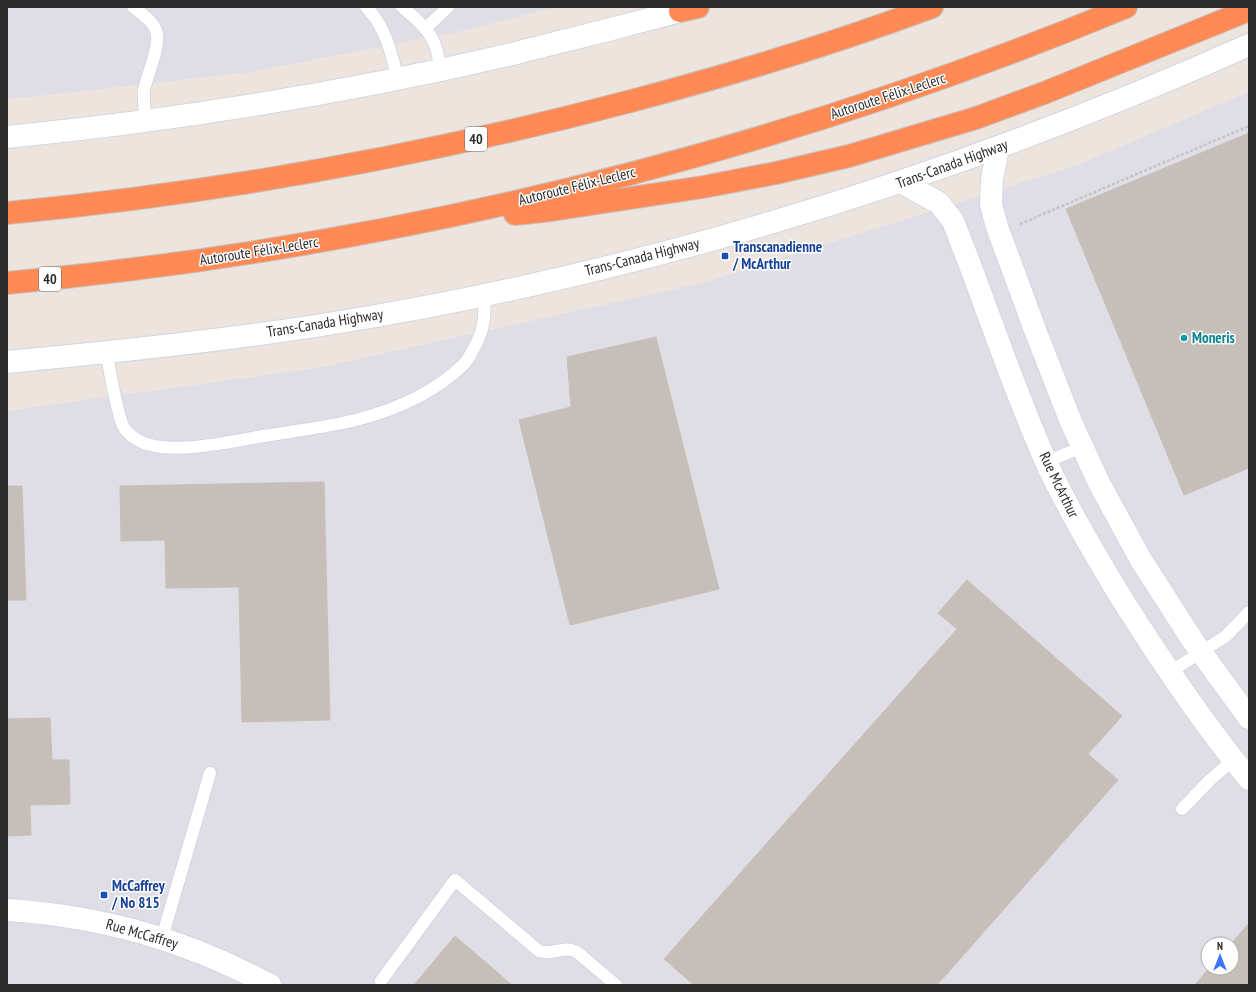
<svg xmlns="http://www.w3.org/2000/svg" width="1256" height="992" font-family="'PT Sans Narrow',sans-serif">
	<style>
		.industrial { fill: #dfdde5; fill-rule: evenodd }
		.building { fill: #c5beb9; stroke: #c8c0b6 }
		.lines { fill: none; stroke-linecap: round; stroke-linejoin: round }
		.service-casing { stroke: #d2d7e4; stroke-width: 14 }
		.minor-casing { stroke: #d2d7e4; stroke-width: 24 }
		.tertiary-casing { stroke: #d2d7e4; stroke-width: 24 }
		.secondary-casing { stroke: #d2d7e4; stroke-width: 24 }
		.motorway-casing { stroke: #c4c4c4; stroke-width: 24 }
		.path { stroke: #c4c4c4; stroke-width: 2.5; stroke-dasharray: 3 2; stroke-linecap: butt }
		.service { stroke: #fff; stroke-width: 12 }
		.minor { stroke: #fff; stroke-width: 22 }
		.tertiary { stroke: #fff; stroke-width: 22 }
		.secondary { stroke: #fff; stroke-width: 22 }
		.motorway { stroke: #ff8a55; stroke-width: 22 }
		.transit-dot { fill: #1a4fb4; stroke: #fff; stroke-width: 1.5 }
		.culture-dot { fill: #0f9aa8; stroke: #fff; stroke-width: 1.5 }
		.labels { text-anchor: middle; stroke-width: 3; stroke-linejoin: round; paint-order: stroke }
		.shield { fill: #fff; stroke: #6b6b6b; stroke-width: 1 }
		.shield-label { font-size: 14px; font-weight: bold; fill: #2b2b2b }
		.street-label { font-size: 15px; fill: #2b2b2b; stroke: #fff }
		.transit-label { font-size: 15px; font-weight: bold; fill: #164399; stroke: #fff; text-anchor: start }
		.culture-label { font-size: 15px; font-weight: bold; fill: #0d838f; stroke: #fff; text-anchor: start }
	</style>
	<rect width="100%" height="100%" fill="#ede4dd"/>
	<!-- industrial -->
	<g class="industrial">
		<polygon points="7,7 556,7 466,30 250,72 47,95 7,99"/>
		<path d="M1249,92v893h-1242v-574l311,-43 385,-85 375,-118zM1208,944h24v24h-24z"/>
	</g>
	<!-- building -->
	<g class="building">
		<polygon points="1249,133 1249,468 1184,495 1066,209"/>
		<polygon points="656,337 719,589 570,625 519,420 571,407 567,357"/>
		<polygon points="324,482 330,720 242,722 239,587 166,588 165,540 121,541 120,486"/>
		<polygon points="7,486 22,486 26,600 7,600"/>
		<polygon points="967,580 1122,716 1088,754 1118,780 937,985 694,985 664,959 957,629 938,613"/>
		<polygon points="50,718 52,760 69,760 70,804 30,805 31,835 7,836 7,719"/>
		<polygon points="1249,923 1249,985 1195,985 1209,968 1232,968 1232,944 1231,944"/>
		<polygon points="455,936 512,985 414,985"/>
	</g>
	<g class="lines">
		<!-- service casing -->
		<g class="service-casing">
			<g id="service">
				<path d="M133,7c9,7 23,16 24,28 2,15 -10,40 -13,55 -1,10 1,21 2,31"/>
				<path d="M366,7c20,20 25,46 32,72"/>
				<path d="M402,7c13,11 27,22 33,38 3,8 4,16 6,24"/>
				<polyline points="426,28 448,7"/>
				<path d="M107,352c2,19 6,36 10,54 2,6 3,14 6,20 3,5 8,10 13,13 29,19 95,2 128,-3 30,-5 63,-9 92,-16 39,-10 80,-28 109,-57 3,-4 6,-9 8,-13 10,-17 14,-35 10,-55"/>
				<polyline points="1046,462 1082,447"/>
				<polyline points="1170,672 1226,636 1249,612"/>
				<polyline points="1182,809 1210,780 1233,760"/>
				<polyline points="162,938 210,773"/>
				<path d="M381,981l74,-101 84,71c16,5 22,-6 38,1l39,33"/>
			</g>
		</g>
		<!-- minor casing -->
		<g class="minor-casing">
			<path id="minor" d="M7,910c95,6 179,30 263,75"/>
		</g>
		<!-- tertiary casing -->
		<g class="tertiary-casing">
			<g id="tertiary">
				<polyline points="998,148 992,179 991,204 997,227 1037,335 1071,422 1099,483 1141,560 1193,641 1249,718"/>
				<path d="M901,182l38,21 14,18c32,80 58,162 93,241 22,47 49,93 76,137 39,62 80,123 127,180"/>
			</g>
		</g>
		<!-- secondary casing -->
		<g class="secondary-casing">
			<g id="secondary">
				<path d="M7,137c170,-17 339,-44 505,-83 38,-10 77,-19 115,-29 22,-6 44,-11 65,-18"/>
				<path d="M7,362c107,-10 215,-21 321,-38 319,-51 627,-148 921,-279"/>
			</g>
		</g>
		<!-- motorway casing -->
		<g class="motorway-casing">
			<g id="motorway">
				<polyline points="680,11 698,7"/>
				<path d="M7,213c211,-20 420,-58 624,-112 102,-27 202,-57 301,-94"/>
				<polyline points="515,214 552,210 703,187 776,173 849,156 976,118 1044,93 1249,10"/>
				<path d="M7,283c385,-36 762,-128 1119,-276"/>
			</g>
		</g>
		<!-- path -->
		<polyline class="path" points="1020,224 1249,126"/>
		<!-- service -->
		<use href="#service" class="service"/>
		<!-- minor -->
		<use href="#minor" class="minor"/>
		<!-- tertiary -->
		<use href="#tertiary" class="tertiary"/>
		<!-- secondary -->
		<use href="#secondary" class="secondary"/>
		<!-- motorway -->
		<use href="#motorway" class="motorway"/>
	</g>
	<!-- markers -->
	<g class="transit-dot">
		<rect x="721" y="252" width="8" height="8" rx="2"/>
		<rect x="100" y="891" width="8" height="8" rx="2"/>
	</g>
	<circle class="culture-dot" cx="1184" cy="338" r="4"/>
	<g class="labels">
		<!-- shield labels -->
		<g class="shield">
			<rect x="465" y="127" width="22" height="24" rx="3"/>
			<rect x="39" y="267" width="22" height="24" rx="3"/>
		</g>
		<g class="shield-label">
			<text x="476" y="144">40</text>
			<text x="50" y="284">40</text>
		</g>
		<!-- street labels -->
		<g class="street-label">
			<text transform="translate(888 96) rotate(-18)" y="5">Autoroute Félix-Leclerc</text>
			<text transform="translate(952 164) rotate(-20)" y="5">Trans-Canada Highway</text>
			<text transform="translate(577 186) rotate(-14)" y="5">Autoroute Félix-Leclerc</text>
			<text transform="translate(259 251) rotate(-9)" y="5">Autoroute Félix-Leclerc</text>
			<text transform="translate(642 257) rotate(-14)" y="5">Trans-Canada Highway</text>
			<text transform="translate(325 323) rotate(-9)" y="5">Trans-Canada Highway</text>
			<text transform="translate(1059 485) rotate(64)" y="5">Rue McArthur</text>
			<text transform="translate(142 934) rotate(16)" y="5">Rue McCaffrey</text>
		</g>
		<!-- transit labels -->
		<g class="transit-label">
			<text x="733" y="252">Transcanadienne<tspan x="733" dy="17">/ McArthur</tspan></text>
			<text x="112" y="891">McCaffrey<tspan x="112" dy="17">/ No 815</tspan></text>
		</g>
		<!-- culture labels -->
		<g class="culture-label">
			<text x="1192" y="343">Moneris</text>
		</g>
	</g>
	<!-- border -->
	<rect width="1256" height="992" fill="none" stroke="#2b2b2b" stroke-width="16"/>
	<!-- north arrow -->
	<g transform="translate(1220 956)"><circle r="19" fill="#ffffff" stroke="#aaaaaa"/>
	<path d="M0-3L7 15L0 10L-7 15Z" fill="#3b77fb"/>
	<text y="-6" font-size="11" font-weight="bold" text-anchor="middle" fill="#2b2b2b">N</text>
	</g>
</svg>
